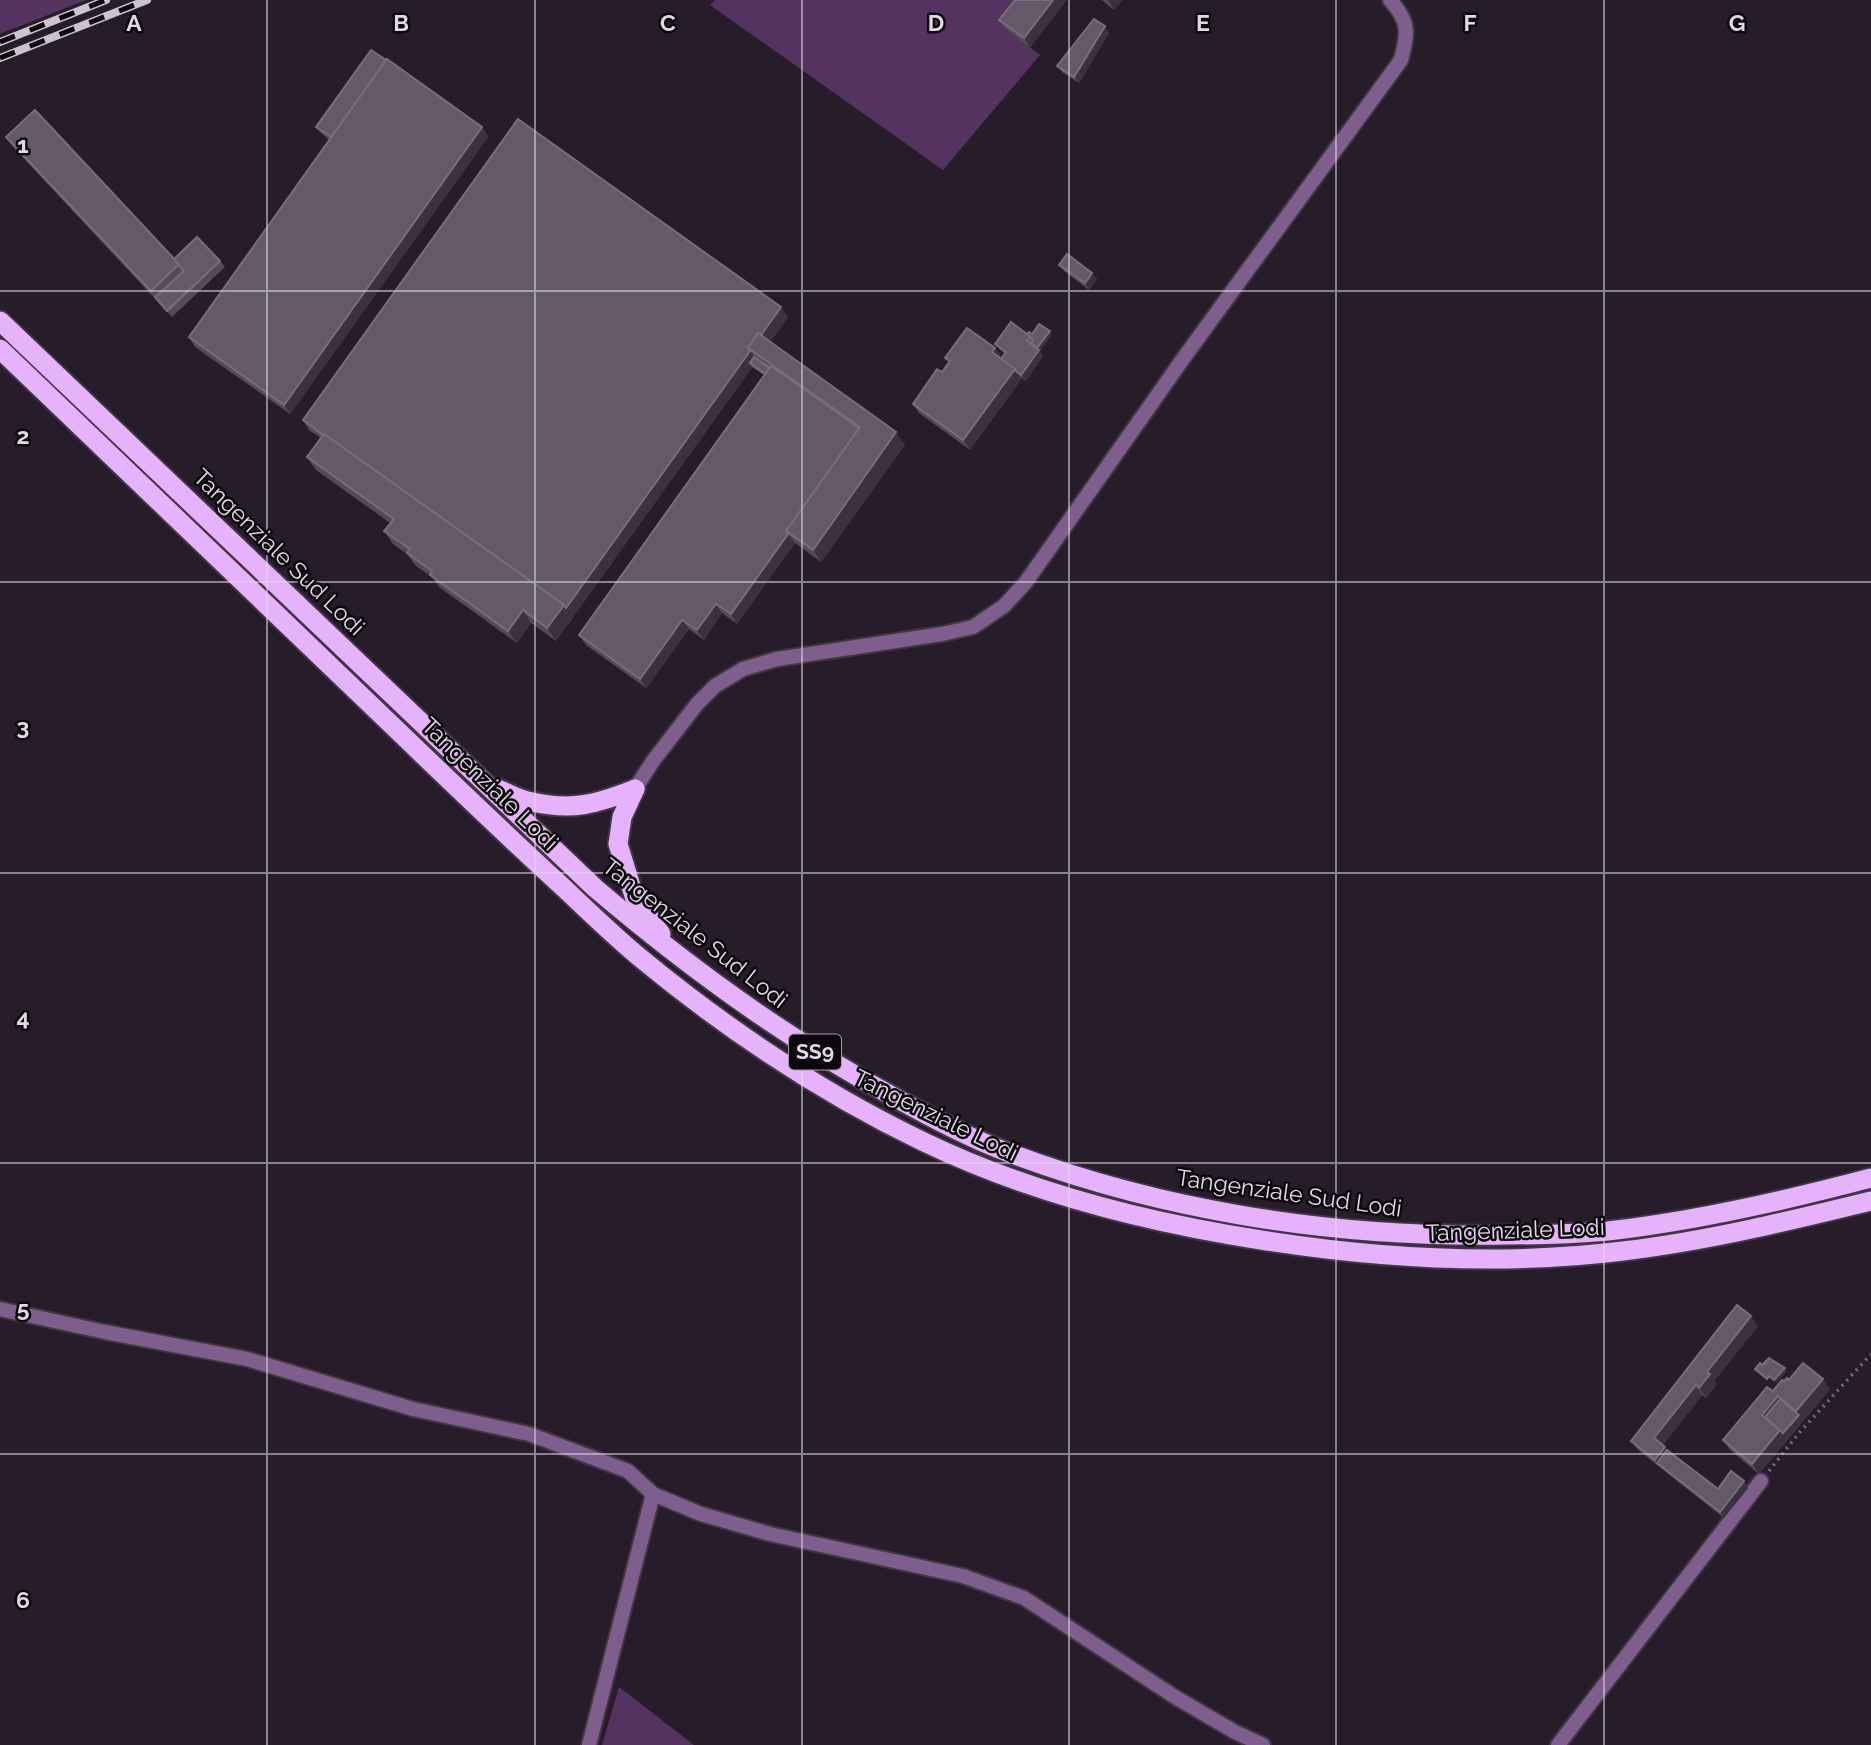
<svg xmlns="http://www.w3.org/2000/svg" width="1871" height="1745" font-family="Raleway,sans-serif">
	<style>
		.green { fill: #543360 }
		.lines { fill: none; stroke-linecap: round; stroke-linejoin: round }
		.minor-casing { stroke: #403644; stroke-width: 18 }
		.trunk-casing { stroke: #403644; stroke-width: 23 }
		.path { stroke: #776f7b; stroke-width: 3.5; stroke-dasharray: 2 5; stroke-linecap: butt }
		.minor { stroke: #7f5e8d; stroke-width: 14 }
		.trunk { stroke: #e7b2fc; stroke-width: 19 }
		.rail-casing { stroke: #cbc4ce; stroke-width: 8 }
		.rail { stroke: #0c080e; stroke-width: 5; stroke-dasharray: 16; stroke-linecap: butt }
		.wall { fill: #544a59 }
		.shaded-wall { fill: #3c3140 }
		.building { fill: #645968; stroke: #776d7b; stroke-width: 2 }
		.grid { fill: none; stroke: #e0d9e3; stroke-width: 2; stroke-opacity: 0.55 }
		.labels { text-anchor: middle; stroke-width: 5; stroke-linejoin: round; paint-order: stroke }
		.shield { fill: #0c080e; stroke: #a09aa3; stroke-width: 2 }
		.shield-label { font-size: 21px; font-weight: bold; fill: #e0d9e3 }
		.street-label { font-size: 23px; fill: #e0d9e3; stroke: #0c080e }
		.grid-label { font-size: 23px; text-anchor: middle; font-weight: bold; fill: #e0d9e3; stroke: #0c080e; stroke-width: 5; stroke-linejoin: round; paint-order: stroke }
	</style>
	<rect width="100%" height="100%" fill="#261c2a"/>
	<!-- green -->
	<g class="green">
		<polygon points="0,0 86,0 0,34"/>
		<polygon points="715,0 1029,0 1006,30 1040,55 943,170 710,5"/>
		<polygon points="619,1687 694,1745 602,1745"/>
	</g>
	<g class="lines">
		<!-- minor casing -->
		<g class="minor-casing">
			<g id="minor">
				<path d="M635,789l18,-28 44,-57 18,-18 28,-17 34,-10 165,-25 31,-7 31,-21 22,-24 159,-226 216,-296c7,-27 9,-38 -11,-60"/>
				<polyline points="0,1309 105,1332 247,1359 413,1409 529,1434 628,1471 653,1494 589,1745"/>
				<polyline points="653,1494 701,1514 770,1534 963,1576 1024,1598 1175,1697 1235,1732 1263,1745"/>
				<polyline points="1558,1745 1761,1481"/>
			</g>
		</g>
		<!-- trunk casing -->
		<g class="trunk-casing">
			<g id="trunk">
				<path d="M0,321l595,567c93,79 191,151 299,209 34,19 69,38 105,52 159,62 335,89 506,86 34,0 69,-1 103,-4 89,-10 176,-30 263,-53"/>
				<path d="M0,349c132,127 265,254 397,381 56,54 111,107 168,159 24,23 48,46 73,67 87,72 184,137 286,186 106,51 220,80 337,98 120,19 241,26 362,11 84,-10 166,-30 248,-50"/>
				<path d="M495,788c12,4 24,12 37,14 41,9 65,2 103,-13"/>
				<polyline points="635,789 622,817 618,844 634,896 661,934"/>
			</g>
		</g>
		<!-- path -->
		<polyline class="path" points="1769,1471 1799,1433 1871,1354"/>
		<!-- minor -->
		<use href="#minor" class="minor"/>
		<!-- trunk -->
		<use href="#trunk" class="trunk"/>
		<!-- rail casing -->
		<g class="rail-casing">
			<g id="rail">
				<polyline points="0,42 106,0"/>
				<polyline points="0,58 147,0"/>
			</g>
		</g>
		<!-- rail -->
		<use href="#rail" class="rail"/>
	</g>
	<!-- wall -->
	<g class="wall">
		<polygon points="1015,0 1030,48 1006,30 999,20"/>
		<polygon points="1102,0 1122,0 1114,10"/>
		<polygon points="1105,26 1109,33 1079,83 1062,72 1057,66"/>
		<polygon points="316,127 482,127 488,137 290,414 195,347 189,337 329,140 321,133"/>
		<polygon points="6,137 174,259 220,261 225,267 172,317 15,149"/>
		<polygon points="1059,265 1097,279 1089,290 1064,271"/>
		<polygon points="781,307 788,317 770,342 905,445 821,562 795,543 737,624 722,613 704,640 689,629 646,688 586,645 579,635 764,375 752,367 556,641 531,623 517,643 439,587 432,577 416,566 407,554 393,544 384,531 390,523 316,470 307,457 321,438 309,430 303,420"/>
		<polygon points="1027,334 1052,334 1040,351 1043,356 1026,381 1022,378 970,450 919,413 913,404 942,372 949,363 945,358 995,348 1002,357 1005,354 1000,350 995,344"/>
		<polygon points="1758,1326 1714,1381 1717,1384 1706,1398 1702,1395 1663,1445 1667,1450 1718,1489 1744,1481 1748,1488 1724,1518 1638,1450 1631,1441"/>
		<polygon points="1823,1379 1830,1389 1759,1474 1730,1450 1723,1440 1773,1391 1789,1380"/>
	</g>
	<!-- shaded-wall -->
	<g class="shaded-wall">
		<polygon points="1053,0 1067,0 1030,48 1024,38"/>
		<polygon points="1108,0 1122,0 1114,10"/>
		<polygon points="1105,26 1109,33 1079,83 1074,77"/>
		<polygon points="482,127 488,137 290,414 284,405"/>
		<polygon points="1092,273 1097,279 1089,290 1085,283"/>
		<polygon points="781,307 788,317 760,356 751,350"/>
		<polygon points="1050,331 1052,334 1040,351 1043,356 1026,381 1021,375 1037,349"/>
		<polygon points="995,348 1002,357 999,362 992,352"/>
		<polygon points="750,351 757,360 750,363 752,367 556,641 547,628"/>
		<polygon points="1015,369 1022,378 970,450 963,440"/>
		<polygon points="896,432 905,445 821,562 813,550"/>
		<polygon points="788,534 795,543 737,624 731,614"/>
		<polygon points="716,604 722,613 704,640 697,630"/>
		<polygon points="523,610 531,623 517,643 508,631"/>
		<polygon points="682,620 689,629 646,688 640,679"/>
		<polygon points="1751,1316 1758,1326 1714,1381 1717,1384 1706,1398 1699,1388 1707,1372"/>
		<polygon points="1785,1368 1787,1371 1776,1383 1774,1380"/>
		<polygon points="1823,1379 1830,1389 1803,1421 1796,1411"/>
		<polygon points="1696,1385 1702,1395 1661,1448 1654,1438"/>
		<polygon points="1778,1396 1785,1405 1770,1423 1762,1415"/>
		<polygon points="1799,1415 1803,1421 1759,1474 1752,1464 1780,1430"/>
		<polygon points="1665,1447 1672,1456 1657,1463 1655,1460"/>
		<polygon points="1744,1481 1748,1488 1724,1518 1720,1512"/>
	</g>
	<!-- building -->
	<g class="building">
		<polygon points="1015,0 1053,0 1024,38 999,20"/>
		<polygon points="1094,19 1105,26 1074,77 1057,66"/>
		<polygon points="371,50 386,60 331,137 316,127"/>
		<polygon points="387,59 482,127 284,405 189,337"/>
		<polygon points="35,110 179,264 151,291 6,137"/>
		<polygon points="518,119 781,307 761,335 758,333 748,348 750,351 566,608 564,605 324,434 323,435 303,420"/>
		<polygon points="197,237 220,261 167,311 155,297 184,271 174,259"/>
		<polygon points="1067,254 1092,273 1085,283 1059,265"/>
		<polygon points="1011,322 1031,337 1027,341 1039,350 1021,375 1001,359 1006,352 995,344"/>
		<polygon points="1039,324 1050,331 1037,348 1031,343 1033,340 1027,334 1029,332 1032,334"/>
		<polygon points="967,328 995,348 992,352 1015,369 963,440 913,404 937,369 942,372 950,361 945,358"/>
		<polygon points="758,333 896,432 813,550 786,531 860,427 748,348"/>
		<polygon points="754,357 770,368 765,374 750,363"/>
		<polygon points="771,366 859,428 786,531 788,534 731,614 716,604 697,630 682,620 640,679 579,635"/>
		<polygon points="324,434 564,605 547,628 523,610 508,631 430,575 432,571 407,553 410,549 384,531 394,519 307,457"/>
		<polygon points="1737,1305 1751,1316 1707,1372 1710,1374 1699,1388 1696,1385 1654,1438 1665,1447 1655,1460 1631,1441"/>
		<polygon points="1769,1358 1785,1368 1774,1380 1769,1376 1767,1379 1755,1369 1760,1363 1762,1365"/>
		<polygon points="1803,1363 1823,1379 1796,1411 1778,1396 1762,1415 1780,1430 1752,1464 1723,1440 1767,1387 1773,1391 1782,1380 1784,1381 1787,1378 1789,1380"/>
		<polygon points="1780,1399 1799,1415 1783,1433 1765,1417"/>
		<polygon points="1667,1450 1718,1489 1731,1471 1744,1481 1720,1512 1657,1463"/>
	</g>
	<!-- grid -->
	<path class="grid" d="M267,0v1745M535,0v1745M802,0v1745M1069,0v1745M1336,0v1745M1604,0v1745M0,291h1871M0,582h1871M0,873h1871M0,1163h1871M0,1454h1871"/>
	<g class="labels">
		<!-- shield labels -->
		<rect class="shield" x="789" y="1034.5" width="52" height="35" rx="5"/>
		<g class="shield-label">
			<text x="815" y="1059">SS9</text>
		</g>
		<!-- street labels -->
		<g class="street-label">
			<text transform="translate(279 552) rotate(44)" y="8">Tangenziale Sud Lodi</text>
			<text transform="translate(490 784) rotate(44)" y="8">Tangenziale Lodi</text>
			<text transform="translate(695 933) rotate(38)" y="8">Tangenziale Sud Lodi</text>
			<text transform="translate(936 1115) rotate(26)" y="8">Tangenziale Lodi</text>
			<text transform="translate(1289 1193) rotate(8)" y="8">Tangenziale Sud Lodi</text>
			<text transform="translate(1515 1230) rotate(-2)" y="8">Tangenziale Lodi</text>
		</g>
	</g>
	<g class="grid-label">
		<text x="134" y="31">A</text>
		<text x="401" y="31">B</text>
		<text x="668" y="31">C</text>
		<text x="936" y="31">D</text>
		<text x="1203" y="31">E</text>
		<text x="1470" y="31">F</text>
		<text x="1737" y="31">G</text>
		<text x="23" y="153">1</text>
		<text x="23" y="444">2</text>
		<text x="23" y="735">3</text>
		<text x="23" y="1026">4</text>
		<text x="23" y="1317">5</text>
		<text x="23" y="1608">6</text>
	</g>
</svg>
